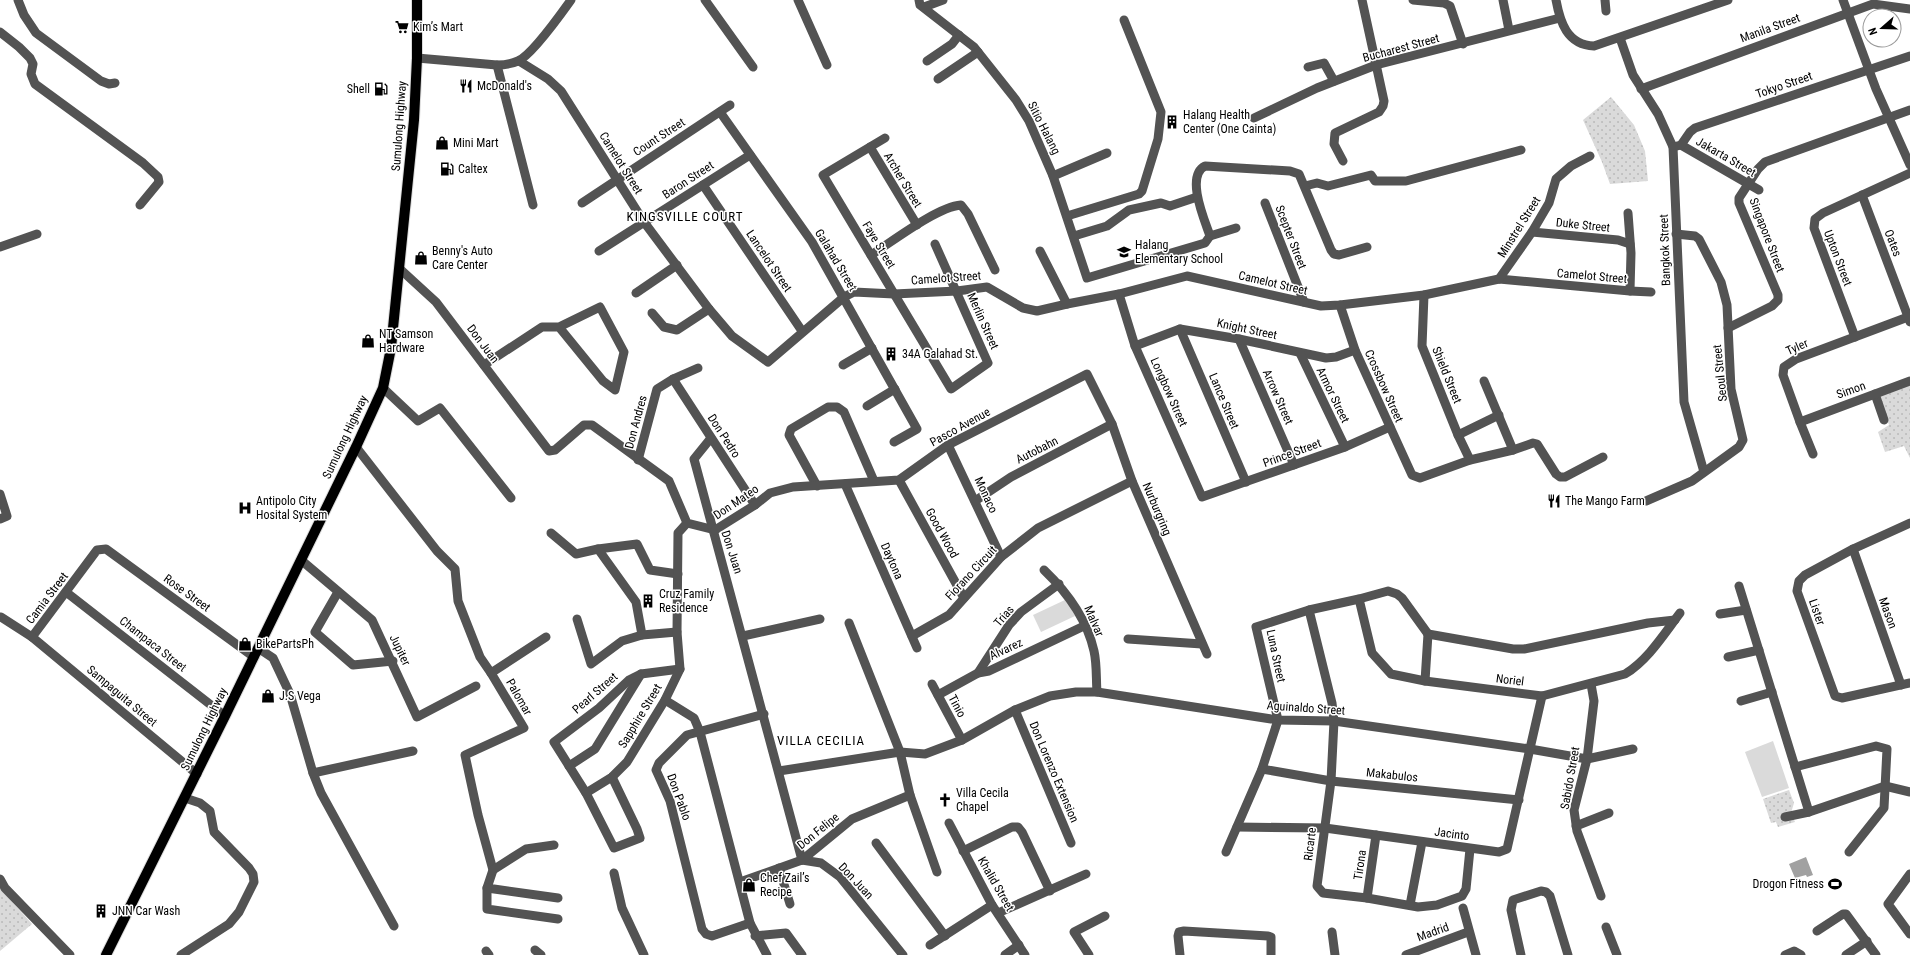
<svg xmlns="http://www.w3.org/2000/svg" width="1910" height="955" font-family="'Roboto Condensed',sans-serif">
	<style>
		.grass { fill: url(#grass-dots) }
		.garden { fill: #dadada }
		.water { fill: #a1a1a1 }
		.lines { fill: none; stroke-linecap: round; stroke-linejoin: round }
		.major-casing { stroke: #dbdbdb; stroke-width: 12 }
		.minor { stroke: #535353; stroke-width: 9 }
		.major { stroke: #000; stroke-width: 10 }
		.labels { text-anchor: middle; stroke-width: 3; stroke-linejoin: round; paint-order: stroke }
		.poi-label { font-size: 12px; fill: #000; stroke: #fff; text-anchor: start }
		.street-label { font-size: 12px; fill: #000; stroke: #fff }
		.neighbourhood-label { font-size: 13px; letter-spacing: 1px; fill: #000; stroke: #fff }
	</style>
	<defs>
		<pattern id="grass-dots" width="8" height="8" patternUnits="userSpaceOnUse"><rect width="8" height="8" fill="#dadada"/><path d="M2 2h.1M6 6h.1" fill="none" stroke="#b9b9b9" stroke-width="1.8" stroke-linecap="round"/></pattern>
	</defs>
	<rect width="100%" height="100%" fill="#fff"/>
	<!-- grass -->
	<g class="grass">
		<polygon points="1611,97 1634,125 1645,151 1648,181 1610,184 1602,162 1583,120"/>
		<polygon points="1910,383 1910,458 1904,446 1885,452 1878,432 1889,425 1878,395"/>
		<polygon points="1789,790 1794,803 1791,813 1795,822 1778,827 1776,822 1771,823 1763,799"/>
		<polygon points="0,888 32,924 0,951"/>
	</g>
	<!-- garden -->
	<g class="garden">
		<polygon points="1067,599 1075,616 1041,632 1033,615"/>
		<polygon points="1773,741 1789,788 1762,797 1745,752"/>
	</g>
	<!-- water -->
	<polygon class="water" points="1806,857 1813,875 1807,877 1806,875 1795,878 1789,864"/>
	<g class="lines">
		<!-- major casing -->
		<g class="major-casing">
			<polyline id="major" points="106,955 225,716 356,447 383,388 391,348 414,120 417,58 417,0"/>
		</g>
		<!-- minor -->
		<g class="minor">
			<polyline points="18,0 24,15 36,33 101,81 109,84 115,83"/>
			<polyline points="705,0 753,67"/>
			<polyline points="798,0 827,65"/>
			<polyline points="919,0 920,5 974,47 1016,100 1029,121 1053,176 1087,278 1205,243 1210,236"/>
			<polyline points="1413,0 1444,3 1450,6 1463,44"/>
			<polyline points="1503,0 1509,30"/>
			<path d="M1556,0c4,22 11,45 38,46l134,-46"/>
			<polyline points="1605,0 1606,11"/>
			<polyline points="1843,0 1876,89 1910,165"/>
			<polyline points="924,7 943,0"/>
			<polyline points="0,32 19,47 30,58 33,64 31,74 35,84 143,163 158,177 159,182 140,205"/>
			<polyline points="1620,38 1633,75 1658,114 1673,147 1684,402 1704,472"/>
			<path d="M417,58l80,7c7,0 14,-1 21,-4 14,-6 43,-47 53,-61"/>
			<polyline points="519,61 548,79 561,91 644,222 709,309 732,336 768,362 844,297 854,292 894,294 957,291 987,287 1023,308 1037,311 1067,304 1119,294 1187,276 1321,306 1340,305 1424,295 1499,279 1630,291 1651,292"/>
			<polyline points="927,61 952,44 959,35"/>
			<polyline points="497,65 533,205"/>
			<polyline points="1308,67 1324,63 1334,81"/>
			<polyline points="938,79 978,52"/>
			<polyline points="1641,89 1873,4 1910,9"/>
			<polyline points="720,112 812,242 917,429 894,442"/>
			<polyline points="1254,118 1317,88 1376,65 1560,18"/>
			<polyline points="885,138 823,175 951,389 988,363 935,244"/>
			<polyline points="1681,145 1759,190"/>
			<polyline points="870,147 917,225"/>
			<polyline points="1673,147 1681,145 1690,132 1695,128 1910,56"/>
			<polyline points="1343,161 1334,144 1335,133 1379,112 1383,106 1384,101 1362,0"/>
			<polyline points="1053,176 1107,153"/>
			<polyline points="703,185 802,331"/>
			<polyline points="1305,186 1317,183 1328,186 1371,175 1375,181 1406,181 1521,150"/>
			<polyline points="1862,195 1910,322"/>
			<polyline points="582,203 730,105"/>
			<polyline points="1265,203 1304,302"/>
			<polyline points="1628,213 1631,253 1630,291"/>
			<polyline points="1067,216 1139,194 1142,191 1158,139 1161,112 1124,20"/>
			<polyline points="1532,232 1618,240 1630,244"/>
			<polyline points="1074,236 1107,226 1129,210 1161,203 1170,206 1197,197"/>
			<path d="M1210,236c-5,-15 -25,-60 -5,-70l85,5 9,3 32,76 3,4 5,1 28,-8"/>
			<polyline points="1210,236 1236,228"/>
			<polyline points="0,247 37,234"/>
			<polyline points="599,251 750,155"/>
			<polyline points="1040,251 1067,304"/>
			<path d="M871,255c22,-14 66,-48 90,-50l7,9 27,56"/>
			<polyline points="400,269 436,302 549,451 555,450 584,425 592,425 669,481 687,523 715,530"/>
			<polyline points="1499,279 1532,232 1549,203 1556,179 1571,166 1590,156"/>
			<polyline points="636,293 677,265"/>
			<polyline points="1119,294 1135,346 1202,497 1345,447 1390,427"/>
			<polyline points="1424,295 1422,346 1458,435 1470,460"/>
			<polyline points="1340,305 1355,350 1412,475 1420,478 1470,460 1513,450 1484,381"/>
			<polyline points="652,313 664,327 677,330 709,309"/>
			<polyline points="1728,328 1772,306 1778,300 1778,295 1739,203 1739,198 1758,169 1765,162 1910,110"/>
			<polyline points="1180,329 1246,482"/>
			<polyline points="1855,337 1814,228 1815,219 1823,213 1910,173"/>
			<polyline points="1239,339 1294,465"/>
			<polyline points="1135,346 1180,329 1239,339 1326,358 1336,357 1355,350"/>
			<polyline points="1300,353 1345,447"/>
			<polyline points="484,365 542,327 559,327 603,381 615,390 624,352 600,307 559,327"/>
			<polyline points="843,365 872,348"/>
			<polyline points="673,379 755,505"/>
			<polyline points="383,388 418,421 440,408 511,498"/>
			<polyline points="1875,394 1884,420"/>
			<polyline points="867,406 895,389"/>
			<polyline points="1800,422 1910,381"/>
			<polyline points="1458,435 1499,415"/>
			<polyline points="711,438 694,459 802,860"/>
			<polyline points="948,445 1001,557"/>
			<polyline points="356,447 437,551 455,569 458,601 480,657 491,673 524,728 465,755 478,815 493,870 487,888 558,898"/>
			<polyline points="1513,450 1533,443 1537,444 1556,474 1560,477 1565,477 1603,457"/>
			<polyline points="1813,454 1800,422 1783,375 1784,367 1796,359 1908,317"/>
			<polyline points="638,460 657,389 673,379 698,368"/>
			<polyline points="899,480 964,598"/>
			<polyline points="845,484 917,648"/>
			<polyline points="817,486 789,435 791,429 828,407 837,407 844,412 874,481"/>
			<polyline points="0,494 7,516 0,519"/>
			<polyline points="975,501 1011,477 1112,424"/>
			<polyline points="1646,501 1692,481 1739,447 1743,440 1731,389 1727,305 1721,282 1699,239 1695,236 1676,234"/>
			<polyline points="1910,523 1853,549 1805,575 1799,581 1797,591 1835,696 1842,698 1910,683"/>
			<polyline points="715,530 755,505 770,493 793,487 899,480 948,445 1087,374 1112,424 1132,481 1207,654"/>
			<polyline points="551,533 576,554 598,549 637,544 650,570 678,574"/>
			<polyline points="598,549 636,602 642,635"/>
			<polyline points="1853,549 1901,685"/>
			<polyline points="301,560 372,620 417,717 476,686"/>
			<path d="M1044,570c23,22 43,50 50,81 3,13 2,28 3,41"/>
			<polyline points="1739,586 1809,812"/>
			<polyline points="66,592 225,716"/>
			<polyline points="338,592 315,632 353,665 393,661"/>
			<path d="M1359,599l13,54 19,21 34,7 117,15 83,-22c23,-14 39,-40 55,-61"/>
			<polyline points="1309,610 1332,703 1334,721 1331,781 1317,886 1323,893 1367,898 1418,907 1437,905 1462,896 1466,889 1470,849"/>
			<polyline points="1720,614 1746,610"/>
			<polyline points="1,617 32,637 97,550 106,549 254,657"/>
			<polyline points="577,619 591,664 622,641 642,635 677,632"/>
			<polyline points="849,623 900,752 910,795 937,872"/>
			<polyline points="1428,634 1513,649 1524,649 1648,623 1675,620"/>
			<polyline points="743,636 820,619"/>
			<polyline points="912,636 949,615 1001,557 1038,528 1132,481"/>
			<polyline points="32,637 197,774"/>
			<polyline points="1128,639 1202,644"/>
			<polyline points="258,648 273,658 290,694 313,773 321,793 394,926"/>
			<polyline points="1728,657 1759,650"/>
			<polyline points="491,673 546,637"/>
			<polyline points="978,673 1009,625 1021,612 1059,584"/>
			<polyline points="1425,681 1428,634"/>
			<polyline points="932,684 962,740"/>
			<polyline points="1591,684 1594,701 1587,759 1574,810 1577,831 1601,896"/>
			<polyline points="938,695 978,673 989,671 1084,626"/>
			<polyline points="665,700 694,718 700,732 750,923 767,955"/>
			<polyline points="1741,701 1772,692"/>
			<polyline points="1015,710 1071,843"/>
			<polyline points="569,766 595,749 641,674"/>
			<polyline points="1795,767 1876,746 1887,749 1884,808 1849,852"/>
			<polyline points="1262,769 1331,781 1519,800"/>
			<polyline points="779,771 900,752 925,754 962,740 1015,710 1050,696 1076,692 1097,692 1278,720 1334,721 1530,749 1587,759 1633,749"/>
			<polyline points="313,773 413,751"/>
			<polyline points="612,777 637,829 640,838 614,848 586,793 554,742 599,708 629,680 641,674 680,669"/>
			<polyline points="586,793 612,777 627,762 665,700 680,669 677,632 678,533 687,523"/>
			<polyline points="1785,817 1809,812 1885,786 1910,792"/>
			<polyline points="949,823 992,905 1025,955"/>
			<polyline points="1576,826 1609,813"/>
			<polyline points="1237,827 1325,828 1499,852 1507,849 1542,696"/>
			<polyline points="876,843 945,936"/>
			<polyline points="963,851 1012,827 1018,827 1022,832 1050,891"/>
			<polyline points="1226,852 1262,769 1278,720 1256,627 1309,610 1359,599 1388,591 1397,594 1402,598 1428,634"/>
			<polyline points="802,860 821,863 840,877 903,955"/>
			<polyline points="779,868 790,904"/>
			<polyline points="493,870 526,849 554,845"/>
			<polyline points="614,873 622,908 644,955"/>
			<polyline points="1910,874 1888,904 1910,934"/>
			<polyline points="0,879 5,888 70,955"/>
			<polyline points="740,882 802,860 852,819 910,795"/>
			<polyline points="487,888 487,909 558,919"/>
			<polyline points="1367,898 1376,835"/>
			<polyline points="1410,905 1422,842"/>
			<polyline points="1463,908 1476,955"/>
			<polyline points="998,913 1086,874"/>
			<polyline points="750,923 712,936 706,934 702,929 670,801 656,770 659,763 687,735 764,714"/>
			<polyline points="1606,927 1617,955"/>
			<polyline points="1817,931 1843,914 1846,914 1876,955"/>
			<polyline points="1332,932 1335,955"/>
			<polyline points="755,936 786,933 802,955"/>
			<polyline points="930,945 992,905"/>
			<polyline points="535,950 541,955"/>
			<polyline points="486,951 489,955"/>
			<polyline points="181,955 229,924 239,912 254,882 253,874 249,868 214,832 210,811 200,803 185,798"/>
			<polyline points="1005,955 1019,945"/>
			<polyline points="1089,955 1074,932 1105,916"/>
			<polyline points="1180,955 1178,936 1179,932 1184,931 1268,936 1271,937 1271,955"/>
			<polyline points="1406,955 1468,932"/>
			<polyline points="1521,955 1511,910 1513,900 1541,891 1546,892 1550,896 1568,955"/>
			<polyline points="1785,955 1794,951 1801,955"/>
			<polyline points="1846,955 1867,941"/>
		</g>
		<!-- major -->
		<use href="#major" class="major"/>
	</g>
	<!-- icons -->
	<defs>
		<g id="supermarket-bare" transform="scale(1.08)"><path d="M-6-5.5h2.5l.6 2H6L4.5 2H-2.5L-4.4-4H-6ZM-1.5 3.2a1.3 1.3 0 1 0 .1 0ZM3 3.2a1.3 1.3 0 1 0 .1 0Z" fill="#000" stroke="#fff" stroke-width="2.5" paint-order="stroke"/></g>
		<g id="restaurant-bare" transform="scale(1.08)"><path d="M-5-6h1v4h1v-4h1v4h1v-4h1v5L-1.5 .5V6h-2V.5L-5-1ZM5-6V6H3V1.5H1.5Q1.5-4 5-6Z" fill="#000" stroke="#fff" stroke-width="2.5" paint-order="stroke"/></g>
		<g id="fuel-bare" transform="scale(1.08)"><path d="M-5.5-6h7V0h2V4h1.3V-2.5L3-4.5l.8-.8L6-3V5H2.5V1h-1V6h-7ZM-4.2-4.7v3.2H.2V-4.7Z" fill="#000" stroke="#fff" stroke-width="2.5" paint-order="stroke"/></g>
		<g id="building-bare" transform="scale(1.08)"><path d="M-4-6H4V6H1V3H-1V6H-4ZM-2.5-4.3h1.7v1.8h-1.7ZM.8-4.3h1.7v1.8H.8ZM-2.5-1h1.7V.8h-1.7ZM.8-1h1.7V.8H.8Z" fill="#000" stroke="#fff" stroke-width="2.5" paint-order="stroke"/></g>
		<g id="shop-bare" transform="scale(1.08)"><path d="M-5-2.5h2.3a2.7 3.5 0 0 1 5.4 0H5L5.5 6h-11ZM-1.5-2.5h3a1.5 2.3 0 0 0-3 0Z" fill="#000" stroke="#fff" stroke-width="2.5" paint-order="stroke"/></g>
		<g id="school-bare" transform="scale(1.08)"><path d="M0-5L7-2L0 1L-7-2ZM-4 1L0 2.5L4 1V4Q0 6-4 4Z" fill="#000" stroke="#fff" stroke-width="2.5" paint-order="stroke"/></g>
		<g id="hospital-bare" transform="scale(1.08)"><path d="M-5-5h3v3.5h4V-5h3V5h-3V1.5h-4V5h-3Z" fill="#000" stroke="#fff" stroke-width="2.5" paint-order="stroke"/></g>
		<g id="church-bare" transform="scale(1.08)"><path d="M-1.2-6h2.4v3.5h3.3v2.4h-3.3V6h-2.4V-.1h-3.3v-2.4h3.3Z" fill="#000" stroke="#fff" stroke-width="2.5" paint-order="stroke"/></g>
		<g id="stadium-bare" transform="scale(1.08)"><path d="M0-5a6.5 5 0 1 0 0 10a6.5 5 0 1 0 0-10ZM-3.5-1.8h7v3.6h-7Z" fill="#000" stroke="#fff" stroke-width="2.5" paint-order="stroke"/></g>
	</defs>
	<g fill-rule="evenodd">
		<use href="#supermarket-bare" x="402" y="27"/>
		<use href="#restaurant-bare" x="466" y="86"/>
		<use href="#fuel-bare" x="381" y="89"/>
		<use href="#building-bare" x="1172" y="122"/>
		<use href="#shop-bare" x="442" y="143"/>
		<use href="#fuel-bare" x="447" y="169"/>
		<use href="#school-bare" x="1124" y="252"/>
		<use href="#shop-bare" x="421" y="258"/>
		<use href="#shop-bare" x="368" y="341"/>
		<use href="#building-bare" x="891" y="354"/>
		<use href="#restaurant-bare" x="1554" y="501"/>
		<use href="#hospital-bare" x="245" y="508"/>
		<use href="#building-bare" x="648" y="601"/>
		<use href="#shop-bare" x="245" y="644"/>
		<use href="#shop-bare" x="268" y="696"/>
		<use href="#church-bare" x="945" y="800"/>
		<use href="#stadium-bare" x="1835" y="884"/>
		<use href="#shop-bare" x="749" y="885"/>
		<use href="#building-bare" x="101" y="911"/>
	</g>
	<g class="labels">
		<!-- poi labels -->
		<g class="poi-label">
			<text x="413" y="31">Kim’s Mart</text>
			<text x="477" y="90">McDonald's</text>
			<text x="370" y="93" text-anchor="end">Shell</text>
			<text x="1183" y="119">Halang Health<tspan x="1183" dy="14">Center (One Cainta)</tspan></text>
			<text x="453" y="147">Mini Mart</text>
			<text x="458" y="173">Caltex</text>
			<text x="1135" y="249">Halang<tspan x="1135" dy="14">Elementary School</tspan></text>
			<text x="432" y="255">Benny's Auto<tspan x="432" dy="14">Care Center</tspan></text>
			<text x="379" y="338">NT Samson<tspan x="379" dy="14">Hardware</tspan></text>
			<text x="902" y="358">34A Galahad St.</text>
			<text x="256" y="505">Antipolo City<tspan x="256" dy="14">Hosital System</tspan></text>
			<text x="1565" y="505">The Mango Farm</text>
			<text x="659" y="598">Cruz Family<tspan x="659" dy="14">Residence</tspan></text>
			<text x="256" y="648">BikePartsPh</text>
			<text x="279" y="700">J.S Vega</text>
			<text x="956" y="797">Villa Cecila<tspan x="956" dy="14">Chapel</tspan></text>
			<text x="760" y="882">Chef Zail’s<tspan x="760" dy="14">Recipe</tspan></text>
			<text x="1824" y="888" text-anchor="end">Drogon Fitness</text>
			<text x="112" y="915">JNN Car Wash</text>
		</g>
		<!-- street labels -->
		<g class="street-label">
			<text transform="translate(1770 28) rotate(-20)" y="4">Manila Street</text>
			<text transform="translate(1401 48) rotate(-15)" y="4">Bucharest Street</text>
			<text transform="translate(1784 85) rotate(-19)" y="4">Tokyo Street</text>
			<text transform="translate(399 126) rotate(-86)" y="4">Sumulong Highway</text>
			<text transform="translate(1044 128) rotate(63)" y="4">Sitio Halang</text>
			<text transform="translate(659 137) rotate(-33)" y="4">Count Street</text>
			<text transform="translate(1726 157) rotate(30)" y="4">Jakarta Street</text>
			<text transform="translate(621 163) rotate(58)" y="4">Camelot Street</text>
			<text transform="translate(688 180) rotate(-33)" y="4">Baron Street</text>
			<text transform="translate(903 180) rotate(59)" y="4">Archer Street</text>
			<text transform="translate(1583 225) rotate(6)" y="4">Duke Street</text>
			<text transform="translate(1519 227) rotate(-58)" y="4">Minstrel Street</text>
			<text transform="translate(1767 235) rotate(69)" y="4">Singapore Street</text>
			<text transform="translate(1291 237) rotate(69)" y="4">Scepter Street</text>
			<text transform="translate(1893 243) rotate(69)" y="4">Oates</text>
			<text transform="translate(879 245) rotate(59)" y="4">Faye Street</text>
			<text transform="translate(1665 250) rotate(-92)" y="4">Bangkok Street</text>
			<text transform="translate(1838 258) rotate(69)" y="4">Upton Street</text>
			<text transform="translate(836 260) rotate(59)" y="4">Galahad Street</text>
			<text transform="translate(769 261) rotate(56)" y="4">Lancelot Street</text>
			<text transform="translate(1592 276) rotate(5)" y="4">Camelot Street</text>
			<text transform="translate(946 278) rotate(-4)" y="4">Camelot Street</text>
			<text transform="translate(1273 283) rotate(13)" y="4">Camelot Street</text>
			<text transform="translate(983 321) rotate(66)" y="4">Merlin Street</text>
			<text transform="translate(1247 329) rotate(12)" y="4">Knight Street</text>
			<text transform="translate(483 344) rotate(53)" y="4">Don Juan</text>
			<text transform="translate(1797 347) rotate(-24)" y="4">Tyler</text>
			<text transform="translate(1720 373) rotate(-96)" y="4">Seoul Street</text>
			<text transform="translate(1447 375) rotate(68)" y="4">Shield Street</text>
			<text transform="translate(1384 386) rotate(66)" y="4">Crossbow Street</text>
			<text transform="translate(1851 390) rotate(-20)" y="4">Simon</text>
			<text transform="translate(1169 392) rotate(66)" y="4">Longbow Street</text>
			<text transform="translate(1333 395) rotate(64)" y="4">Armor Street</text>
			<text transform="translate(1278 397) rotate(66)" y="4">Arrow Street</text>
			<text transform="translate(1224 401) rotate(67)" y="4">Lance Street</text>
			<text transform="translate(636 422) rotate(-75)" y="4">Don Andres</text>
			<text transform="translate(960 427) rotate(-29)" y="4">Pasco Avenue</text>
			<text transform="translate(724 436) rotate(57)" y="4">Don Pedro</text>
			<text transform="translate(345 437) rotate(-65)" y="4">Sumulong Highway</text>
			<text transform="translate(1037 450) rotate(-27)" y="4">Autobahn</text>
			<text transform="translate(1292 453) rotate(-20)" y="4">Prince Street</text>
			<text transform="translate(986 495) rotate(65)" y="4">Monaco</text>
			<text transform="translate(736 502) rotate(-34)" y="4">Don Mateo</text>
			<text transform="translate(1157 509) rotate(67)" y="4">Nurburgring</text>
			<text transform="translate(942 533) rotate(61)" y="4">Good Wood</text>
			<text transform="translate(732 552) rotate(72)" y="4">Don Juan</text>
			<text transform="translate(892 561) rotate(66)" y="4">Daytona</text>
			<text transform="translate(971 573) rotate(-47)" y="4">Fiorano Circuit</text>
			<text transform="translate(187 593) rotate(36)" y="4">Rose Street</text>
			<text transform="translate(47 598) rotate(-53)" y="4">Camia Street</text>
			<text transform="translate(1817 612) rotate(71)" y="4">Lister</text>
			<text transform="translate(1888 613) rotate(70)" y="4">Mason</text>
			<text transform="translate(1004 616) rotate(-49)" y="4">Trias</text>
			<text transform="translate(1094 621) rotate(67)" y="4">Malvar</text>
			<text transform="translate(153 644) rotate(38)" y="4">Champaca Street</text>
			<text transform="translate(1006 649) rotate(-25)" y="4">Alvarez</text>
			<text transform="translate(400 650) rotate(64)" y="4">Jupiter</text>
			<text transform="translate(1276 656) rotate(78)" y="4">Luna Street</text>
			<text transform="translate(1510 680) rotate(7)" y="4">Noriel</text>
			<text transform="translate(595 693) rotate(-41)" y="4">Pearl Street</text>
			<text transform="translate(122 696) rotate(40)" y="4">Sampaguita Street</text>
			<text transform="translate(519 697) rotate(60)" y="4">Palomar</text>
			<text transform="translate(957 706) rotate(62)" y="4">Tinio</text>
			<text transform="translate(1306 708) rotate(4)" y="4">Aguinaldo Street</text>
			<text transform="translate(640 716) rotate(-59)" y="4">Sapphire Street</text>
			<text transform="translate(204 729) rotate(-64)" y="4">Sumulong Highway</text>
			<text transform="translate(1054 772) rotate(67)" y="4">Don Lorenzo Extension</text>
			<text transform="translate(1392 775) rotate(6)" y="4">Makabulos</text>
			<text transform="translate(1570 778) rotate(-80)" y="4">Sabido Street</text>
			<text transform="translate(679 797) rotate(70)" y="4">Don Pablo</text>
			<text transform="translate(818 831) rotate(-39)" y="4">Don Felipe</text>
			<text transform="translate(1452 834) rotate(8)" y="4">Jacinto</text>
			<text transform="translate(1310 844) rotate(-83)" y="4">Ricarte</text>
			<text transform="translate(1360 865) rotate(-82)" y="4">Tirona</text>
			<text transform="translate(856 881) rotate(47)" y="4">Don Juan</text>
			<text transform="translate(996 884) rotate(60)" y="4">Khalid Street</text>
			<text transform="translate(1433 932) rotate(-20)" y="4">Madrid</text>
		</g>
		<!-- neighbourhood labels -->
		<g class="neighbourhood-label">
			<text x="685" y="221">KINGSVILLE COURT</text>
			<text x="821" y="745">VILLA CECILIA</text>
		</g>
	</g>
	<!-- north arrow -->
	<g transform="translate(1882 28) rotate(250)"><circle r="19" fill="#ffffff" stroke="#999999"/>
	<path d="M0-3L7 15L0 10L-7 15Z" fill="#000000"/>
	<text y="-6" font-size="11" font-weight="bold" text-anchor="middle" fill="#000000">N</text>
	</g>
</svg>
